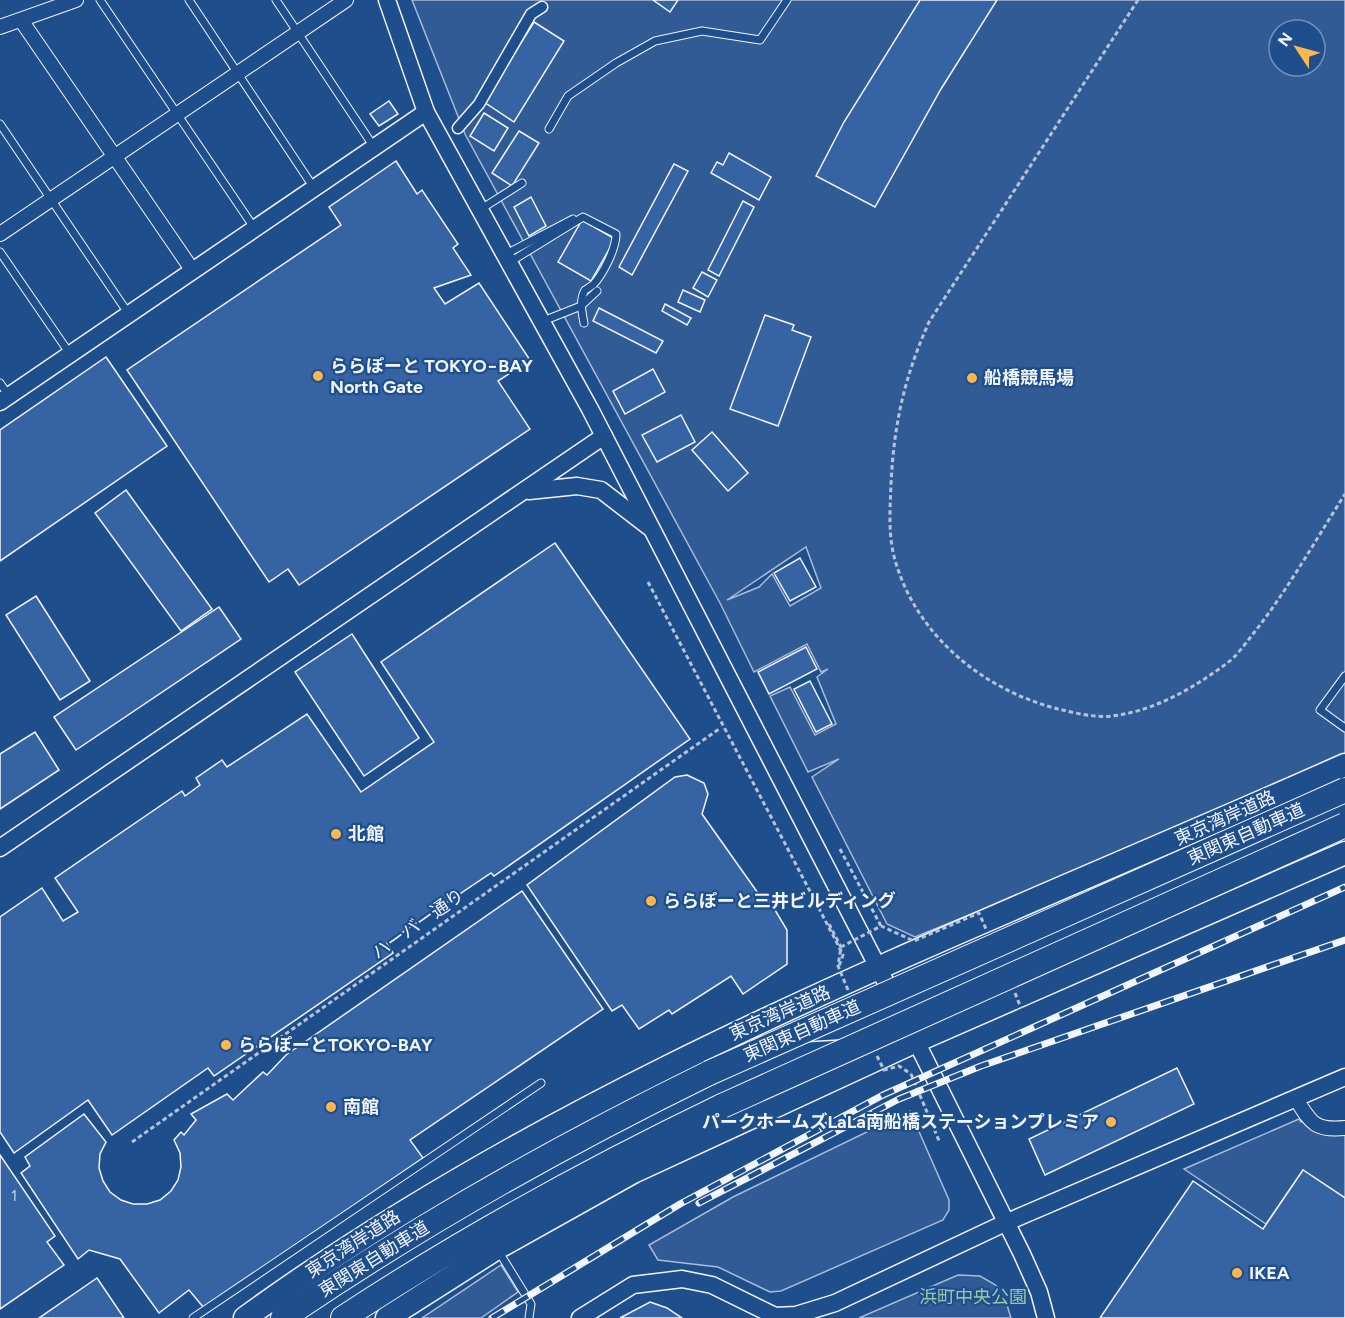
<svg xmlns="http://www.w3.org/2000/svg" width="1345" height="1318" font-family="Figtree,'Noto Sans JP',sans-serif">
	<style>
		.built { fill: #305b95; stroke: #a8bbd7; stroke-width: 1.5; fill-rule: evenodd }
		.building { fill: #3563a3; stroke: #f2f6ff; stroke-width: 1.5 }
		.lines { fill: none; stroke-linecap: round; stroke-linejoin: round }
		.service-casing { stroke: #f2f6ff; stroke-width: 9 }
		.pedestrian-casing { stroke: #f2f6ff; stroke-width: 13 }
		.minor-casing { stroke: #f2f6ff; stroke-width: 16 }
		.tertiary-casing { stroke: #f2f6ff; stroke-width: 19 }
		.trunk-casing { stroke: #f2f6ff; stroke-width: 25 }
		.motorway-casing { stroke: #f2f6ff; stroke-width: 26 }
		.path { stroke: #b3c4dc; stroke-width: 3; stroke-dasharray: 4.5 3; stroke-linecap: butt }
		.service { stroke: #1f4e8c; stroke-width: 7 }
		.pedestrian { stroke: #1f4e8c; stroke-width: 10 }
		.minor { stroke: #1f4e8c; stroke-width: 14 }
		.tertiary { stroke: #1f4e8c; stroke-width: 16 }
		.trunk { stroke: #1f4e8c; stroke-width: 22 }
		.motorway { stroke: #1f4e8c; stroke-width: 24 }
		.rail-casing { stroke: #f2f6ff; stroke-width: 7 }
		.rail { stroke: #1f4e8c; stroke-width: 4.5; stroke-dasharray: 14; stroke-linecap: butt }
		.motorway-bridge-casing { stroke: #f2f6ff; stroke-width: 26; stroke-linecap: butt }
		.path-bridge { stroke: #b3c4dc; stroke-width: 3; stroke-dasharray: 4.5 3; stroke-linecap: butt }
		.motorway-bridge { stroke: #1f4e8c; stroke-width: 24 }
		.poi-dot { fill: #ffb74d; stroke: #1f4e8c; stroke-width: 2 }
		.labels { text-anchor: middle; stroke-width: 4.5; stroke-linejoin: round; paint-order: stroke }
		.number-label { font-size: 15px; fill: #c3d1e8 }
		.poi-label { font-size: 18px; font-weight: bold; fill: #f2f6ff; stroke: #1f4e8c; text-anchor: start }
		.street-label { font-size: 18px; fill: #f2f6ff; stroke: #1f4e8c }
		.park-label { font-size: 18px; fill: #97c8a6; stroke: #1f4e8c }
	</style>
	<rect width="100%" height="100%" fill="#1f4e8c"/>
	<!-- built -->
	<g class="built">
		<path d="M412,0h933v756l-170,75 -260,106 -28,-13 -75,-147 27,-18 -31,13 -38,-76 20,-9 25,48 21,-11 -19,-47 11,-8 -7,3 -14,-28 -53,28 -34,-69 -255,-469zM1279,30h36v36h-36zM806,547l15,41 -31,18 -18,-32 -13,13 -32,13z"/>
		<polygon points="910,1111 949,1200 949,1210 943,1220 781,1291 770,1292 718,1267 658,1260 649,1245 733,1197"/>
		<polygon points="1299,1119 1301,1122 1306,1121 1345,1134 1345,1198 1303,1170 1266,1224 1184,1169"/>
		<polygon points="501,1265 518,1292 481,1318 422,1318"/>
		<polygon points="958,1275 980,1276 994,1284 1003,1292 1011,1318 859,1318"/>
	</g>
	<!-- building -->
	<g class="building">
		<polygon points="653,0 678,0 670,12"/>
		<polygon points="920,0 997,0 941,89 875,207 816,176 844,122"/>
		<polygon points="534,22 564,41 514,122 484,102"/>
		<polygon points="389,101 398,114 379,126 370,114"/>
		<polygon points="484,113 508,128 494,151 470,136"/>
		<polygon points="519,131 539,143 512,186 492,173"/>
		<polygon points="729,153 771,177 759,200 711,173 717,162 723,165"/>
		<polygon points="396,161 417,194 422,190 458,244 453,248 471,275 434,288 445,304 479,283 530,360 498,381 530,429 299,585 288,569 269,582 127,370 341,225 329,207"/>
		<polygon points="674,164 688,171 632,275 619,267"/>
		<polygon points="531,197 546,226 529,236 514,207"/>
		<polygon points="743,201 754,207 719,276 708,270"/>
		<polygon points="582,220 615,239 591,281 558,262"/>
		<polygon points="702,272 717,280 708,297 693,288"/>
		<polygon points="683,290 705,300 700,312 678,302"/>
		<polygon points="665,304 691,318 687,325 662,311"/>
		<polygon points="599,308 663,341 656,353 593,321"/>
		<polygon points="765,315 794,325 792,330 811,337 778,426 730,409"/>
		<polygon points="106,357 167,446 0,561 0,430"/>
		<polygon points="653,369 665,392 625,414 613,391"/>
		<polygon points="681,415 695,442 657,462 642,435"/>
		<polygon points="712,432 748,473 728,491 692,450"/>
		<polygon points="126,490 212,609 181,631 95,513"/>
		<polygon points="555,543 690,739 494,876 491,873 387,943 393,953 214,1076 208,1068 112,1135 88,1100 14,1153 0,1132 0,917 42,888 63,921 78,912 55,878 182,791 185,796 200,785 196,778 222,760 227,767 307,714 361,792 434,742 381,662"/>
		<polygon points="800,558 816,587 790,601 774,573"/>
		<polygon points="36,596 90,681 60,700 6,615"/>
		<polygon points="219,607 241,639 76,750 54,717"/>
		<polygon points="352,634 419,738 364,776 295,672"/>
		<polygon points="806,647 817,669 769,694 758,672"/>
		<polygon points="810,681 832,724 816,732 794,689"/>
		<polygon points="35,732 59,770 0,809 0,754"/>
		<polygon points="687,775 704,783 708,794 702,814 765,903 769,900 787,930 787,964 743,994 731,976 672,1014 669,1010 639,1029 622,1005 612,1011 527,885 675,777"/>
		<polygon points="522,891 603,1009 410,1140 423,1158 204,1308 189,1290 159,1313 120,1259 89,1250 78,1259 21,1173 30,1166 25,1157 84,1114 106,1142 100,1154 99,1168 103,1181 110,1192 121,1200 133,1204 147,1204 160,1200 171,1191 178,1180 181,1167 180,1153 174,1140 181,1132 184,1135 196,1120 191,1114 227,1094 233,1100 263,1072 267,1075 286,1055"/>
		<polygon points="1177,1068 1194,1104 1045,1175 1029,1139"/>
		<polygon points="0,1155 55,1236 47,1242 64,1265 0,1309"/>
		<polygon points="1303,1170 1345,1198 1345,1318 1100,1318 1193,1181 1263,1229"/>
		<polygon points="97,1278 124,1318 39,1318"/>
		<polygon points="650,1302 667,1308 682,1318 620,1318"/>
	</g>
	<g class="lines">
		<!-- service casing -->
		<g class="service-casing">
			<g id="service">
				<polyline points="100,0 255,229"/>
				<polyline points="189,0 314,188"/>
				<polyline points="276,0 374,147"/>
				<polyline points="0,124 128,313"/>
				<polyline points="549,129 568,96 616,63 655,41 702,31 760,40 787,0"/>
				<polyline points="481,209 522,183"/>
				<polyline points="0,252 70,354"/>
				<polyline points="506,254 573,219"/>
				<path d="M510,262l73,-45 33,17c0,15 -13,40 -23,51 -1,0 -7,5 -8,5 -6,10 -3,23 -1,33"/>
				<polyline points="543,321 581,306 597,291"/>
				<polyline points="0,383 9,396"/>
				<polyline points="1345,676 1320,710 1345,728"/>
				<polyline points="499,1252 531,1304 529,1318"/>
				<polyline points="193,1318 541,1083"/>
			</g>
		</g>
		<!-- pedestrian casing -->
		<g class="pedestrian-casing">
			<polyline id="pedestrian" points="458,128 479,104 531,14 542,7"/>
		</g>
		<!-- minor casing -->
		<g class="minor-casing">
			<g id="minor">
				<polyline points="21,20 193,271"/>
				<polyline points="0,27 76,0"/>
				<polyline points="0,234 346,0"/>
				<path d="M1296,1099c15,24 19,32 49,29"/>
			</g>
		</g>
		<!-- tertiary casing -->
		<g class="tertiary-casing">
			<g id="tertiary">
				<polyline points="387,0 426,112 590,409 916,1041 1022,1254 1039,1292 1046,1318"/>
				<polyline points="0,402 426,112"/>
				<polyline points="529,491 577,486 601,490 649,527"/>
				<polyline points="0,848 604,436"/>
				<polyline points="807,1033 842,1031 1345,812"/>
				<polyline points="580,1318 633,1285 682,1279 712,1285 775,1316 796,1315 835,1303 1005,1223 1345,1077"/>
			</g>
		</g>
		<!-- trunk casing -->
		<g class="trunk-casing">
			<g id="trunk">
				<path d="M245,1318c334,-243 725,-386 1100,-553"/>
				<polyline points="387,1318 497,1248 633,1172 916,1041 1345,853"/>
			</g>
		</g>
		<!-- motorway casing -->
		<g class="motorway-casing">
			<g id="motorway">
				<path d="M283,1318c136,-93 279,-173 426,-245"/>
				<path d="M343,1318c122,-80 248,-149 379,-212"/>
			</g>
		</g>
		<!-- path -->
		<g class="path">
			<path d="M1138,0l-209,322c-25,56 -35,102 -38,162 -1,25 -3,52 4,76 22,77 89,130 163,149 17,4 37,9 54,7 42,-5 80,-27 114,-52 10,-7 19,-20 27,-30 34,-43 62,-93 92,-140"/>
			<polyline points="648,582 836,941 843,955 839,966"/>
			<polyline points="840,849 881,926"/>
			<polyline points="829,924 841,947"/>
			<polyline points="911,1074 940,1143"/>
			<polyline points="132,1142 719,729"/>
		</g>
		<!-- service -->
		<use href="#service" class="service"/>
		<!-- pedestrian -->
		<use href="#pedestrian" class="pedestrian"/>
		<!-- minor -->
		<use href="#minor" class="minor"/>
		<!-- tertiary -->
		<use href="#tertiary" class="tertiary"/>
		<!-- trunk -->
		<use href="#trunk" class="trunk"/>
		<!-- motorway -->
		<use href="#motorway" class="motorway"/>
		<!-- rail casing -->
		<g class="rail-casing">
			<g id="rail">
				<polyline points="699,1203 899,1099 981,1066 1345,940"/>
				<polyline points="492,1318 680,1204 883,1095 1345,887"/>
			</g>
		</g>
		<!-- rail -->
		<use href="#rail" class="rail"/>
		<!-- motorway-bridge casing -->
		<g class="motorway-bridge-casing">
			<g id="motorway-bridge">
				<polyline points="709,1073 1345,790"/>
				<polyline points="722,1106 1345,825"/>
			</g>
		</g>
		<!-- path-bridge -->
		<g class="path-bridge">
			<polyline points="848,990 838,966 841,947 881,926 914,941 979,913 986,929"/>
			<polyline points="1015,993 1021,1008"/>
			<polyline points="877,1056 884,1070 899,1066 911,1074"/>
		</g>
		<!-- motorway-bridge -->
		<use href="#motorway-bridge" class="motorway-bridge"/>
	</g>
	<!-- markers -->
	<g class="poi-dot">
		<circle cx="318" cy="376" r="6"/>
		<circle cx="972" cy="378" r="6"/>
		<circle cx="336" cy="834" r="6"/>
		<circle cx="651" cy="901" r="6"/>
		<circle cx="226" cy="1045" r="6"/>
		<circle cx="331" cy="1107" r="6"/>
		<circle cx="1111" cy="1122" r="6"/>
		<circle cx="1237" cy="1273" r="6"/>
	</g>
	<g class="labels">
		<!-- number labels -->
		<g class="number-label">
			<text x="14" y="1201">1</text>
		</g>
		<!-- poi labels -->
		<g class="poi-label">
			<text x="330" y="372">ららぽーと TOKYO−BAY<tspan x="330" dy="21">North Gate</tspan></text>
			<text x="984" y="384">船橋競馬場</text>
			<text x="348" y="840">北館</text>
			<text x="663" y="907">ららぽーと三井ビルディング</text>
			<text x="238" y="1051">ららぽーとTOKYO-BAY</text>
			<text x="343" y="1113">南館</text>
			<text x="1099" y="1128" text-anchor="end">パークホームズLaLa南船橋ステーションプレミア</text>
			<text x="1249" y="1279">IKEA</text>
		</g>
		<!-- street labels -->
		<g class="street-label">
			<text transform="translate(1225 818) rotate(-24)" y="6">東京湾岸道路</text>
			<text transform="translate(1246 834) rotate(-24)" y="6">東関東自動車道</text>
			<text transform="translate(418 924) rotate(-35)" y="6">ハーバー通り</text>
			<text transform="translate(780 1013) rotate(-24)" y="6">東京湾岸道路</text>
			<text transform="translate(802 1031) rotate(-24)" y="6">東関東自動車道</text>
			<text transform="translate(353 1244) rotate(-33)" y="6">東京湾岸道路</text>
			<text transform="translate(374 1259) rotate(-32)" y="6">東関東自動車道</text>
		</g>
		<!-- park labels -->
		<g class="park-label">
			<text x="973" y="1303">浜町中央公園</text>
		</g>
	</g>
	<!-- north arrow -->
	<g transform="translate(1297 48) rotate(306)"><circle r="28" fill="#1f4e8c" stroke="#7391ba" stroke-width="1.5"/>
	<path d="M0-4.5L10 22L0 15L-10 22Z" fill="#ffb74d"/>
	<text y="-9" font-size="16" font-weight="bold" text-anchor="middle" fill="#f2f6ff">N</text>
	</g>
</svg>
